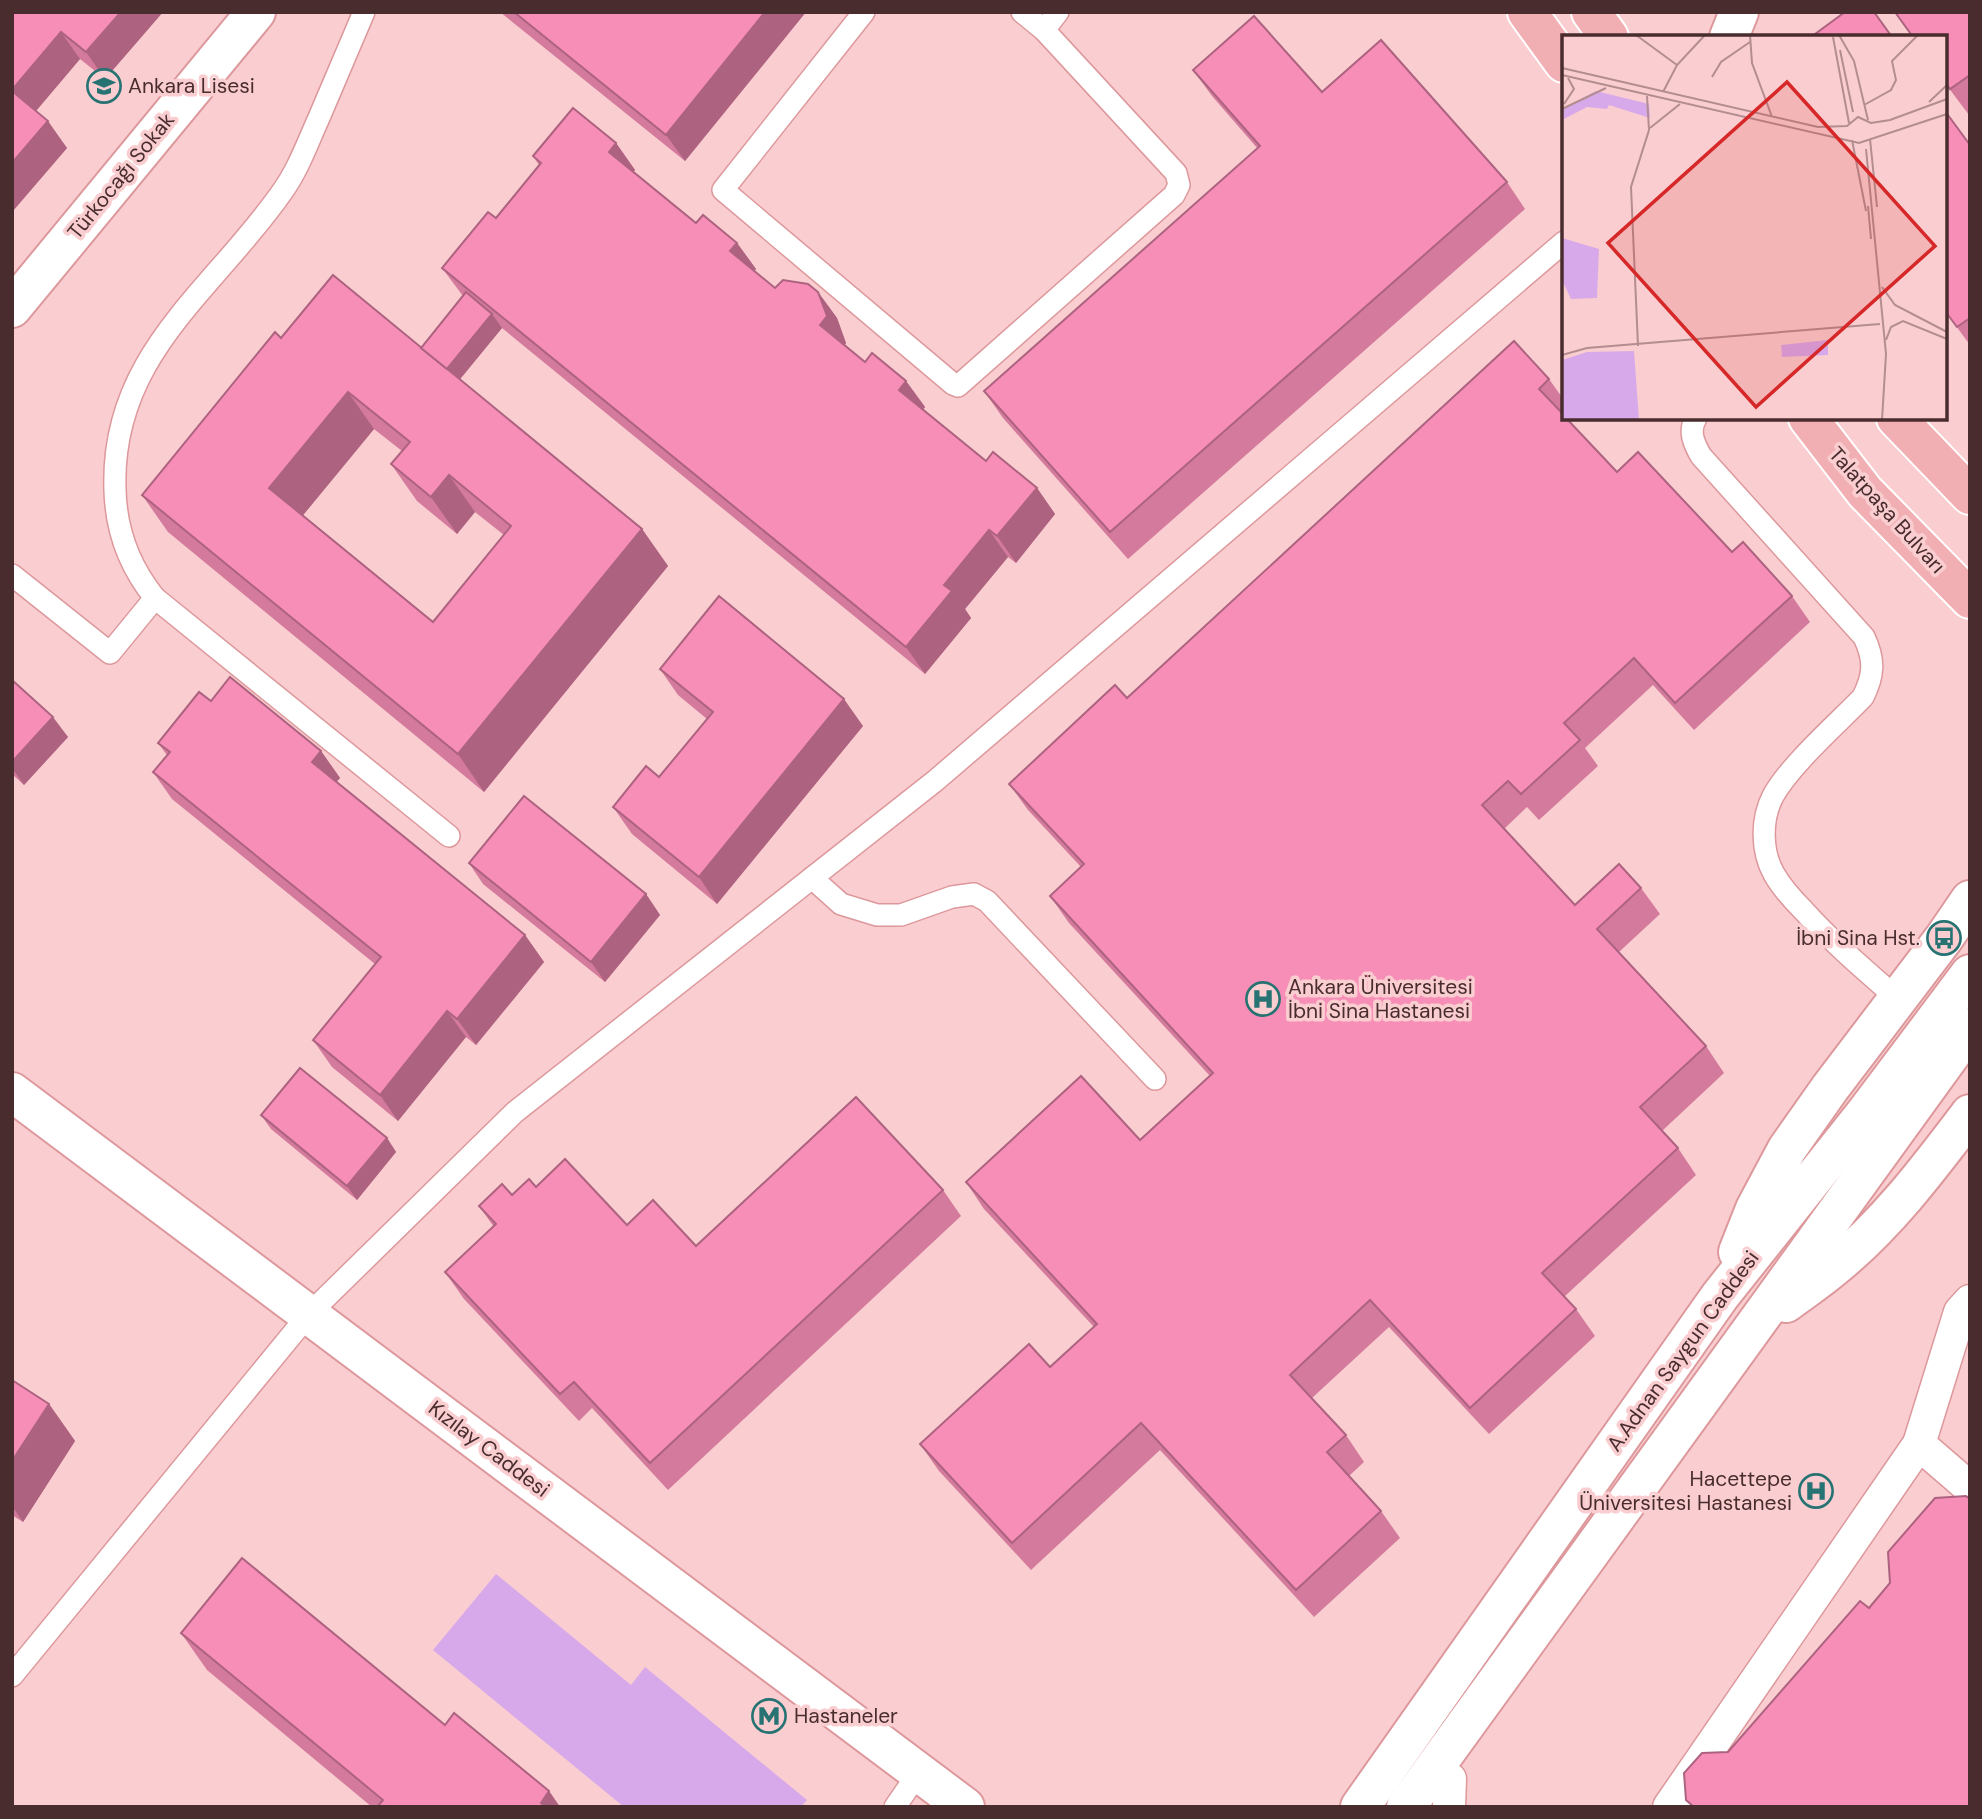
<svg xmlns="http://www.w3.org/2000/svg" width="1982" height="1819" font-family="'DM Sans',sans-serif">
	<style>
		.green { fill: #d7a9ea }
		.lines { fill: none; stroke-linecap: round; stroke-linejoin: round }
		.service-casing { stroke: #dd989c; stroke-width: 24 }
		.pedestrian-casing { stroke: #dd989c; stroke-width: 35 }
		.minor-casing { stroke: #dd989c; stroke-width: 42 }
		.tertiary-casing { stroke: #dd989c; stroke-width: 42 }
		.secondary-casing { stroke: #dd989c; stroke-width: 42 }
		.primary-casing { stroke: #fff; stroke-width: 42 }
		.service { stroke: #fff; stroke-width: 21 }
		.pedestrian { stroke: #fff; stroke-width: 32 }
		.minor { stroke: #fff; stroke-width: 38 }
		.tertiary { stroke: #fff; stroke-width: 38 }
		.secondary { stroke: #fff; stroke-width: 38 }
		.primary { stroke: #f1afb4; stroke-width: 38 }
		.wall { fill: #d47a9d; fill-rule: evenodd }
		.shaded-wall { fill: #ad6380 }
		.building { fill: #f78eb7; stroke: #ad6380; stroke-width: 2; fill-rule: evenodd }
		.labels { text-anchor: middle; stroke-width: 7; stroke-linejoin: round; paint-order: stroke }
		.poi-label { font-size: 21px; fill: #482c2e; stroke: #faced0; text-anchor: start }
		.street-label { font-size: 21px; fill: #482c2e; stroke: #faced0 }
		.inset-road { fill: none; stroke: #b38d8f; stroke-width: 2 }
		.view { fill: #d62828; fill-opacity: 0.15; stroke: #d62828; stroke-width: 3.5 }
		.inset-edge { fill: none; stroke: #482c2e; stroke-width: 3.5 }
	</style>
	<rect width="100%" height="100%" fill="#faced0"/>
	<!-- green -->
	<polygon class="green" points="496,1574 631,1685 645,1667 807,1800 801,1807 624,1807 433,1650"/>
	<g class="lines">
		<!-- service casing -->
		<g class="service-casing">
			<g id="service">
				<path d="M364,12c-15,36 -31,72 -46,108 -11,24 -20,50 -36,72 -69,99 -172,163 -167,298 1,41 14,76 40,108l294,238"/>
				<polyline points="864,12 723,190 953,384 958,386 1174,195 1179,185 1176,173 1044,30 1022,12"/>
				<polyline points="1044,30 1058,12"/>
				<path d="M1696,418c-8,13 -2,26 5,38l163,181c11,23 10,38 -1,60 -26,27 -73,68 -90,99 -12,23 -12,55 1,78 8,14 19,26 30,37 29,32 62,60 94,88"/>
				<polyline points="12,575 110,653 155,598"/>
				<polyline points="812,878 841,904 877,915 901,915 952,897 974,894 987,901 1155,1079"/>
				<polyline points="12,1676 309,1314 515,1112 935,781 1564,242"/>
				<polyline points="895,1807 919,1772"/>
			</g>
		</g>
		<!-- pedestrian casing -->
		<g class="pedestrian-casing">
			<g id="pedestrian">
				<polyline points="1970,1301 1960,1312 1919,1444 1970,1488"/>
				<polyline points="1449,1807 1450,1779"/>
				<polyline points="1669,1807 1919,1444"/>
			</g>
		</g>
		<!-- minor casing -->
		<g class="minor-casing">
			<g id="minor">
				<polyline points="1729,37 1739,12"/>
				<polyline points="12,308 256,12"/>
			</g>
		</g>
		<!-- tertiary casing -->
		<g class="tertiary-casing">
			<polyline id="tertiary" points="12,1092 965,1807"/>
		</g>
		<!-- secondary casing -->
		<g class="secondary-casing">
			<g id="secondary">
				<polyline points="1738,1252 1755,1209 1787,1149 1830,1088 1944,938 1970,900"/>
				<path d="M1786,1303c16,-12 33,-23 48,-36 53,-43 95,-99 136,-153"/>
				<polyline points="1360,1807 1720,1296 1867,1111 1970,974"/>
				<polyline points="1406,1807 1970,1028"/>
			</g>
		</g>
		<!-- primary casing -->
		<g class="primary-casing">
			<g id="primary">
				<polyline points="1527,12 1564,63"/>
				<polyline points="1591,12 1609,37"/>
				<polyline points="1808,418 1865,492 1970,599"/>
				<polyline points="1896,418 1970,495"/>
			</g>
		</g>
		<!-- service -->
		<use href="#service" class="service"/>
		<!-- pedestrian -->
		<use href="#pedestrian" class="pedestrian"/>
		<!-- minor -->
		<use href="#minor" class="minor"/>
		<!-- tertiary -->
		<use href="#tertiary" class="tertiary"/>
		<!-- secondary -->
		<use href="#secondary" class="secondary"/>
		<!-- primary -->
		<use href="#primary" class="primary"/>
	</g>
	<!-- wall -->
	<g class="wall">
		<polygon points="12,12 163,12 105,79 80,59 36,111 67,148 12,212"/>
		<polygon points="500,12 806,12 685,161"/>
		<polygon points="1970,12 1970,115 1969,115 1945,83"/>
		<polygon points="1193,70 1322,92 1507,182 1525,209 1128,559 1003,418 984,391 1258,149 1212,96"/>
		<path d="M616,143l19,27 -2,2 63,51 41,20 19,26 -2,2 21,17 43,4 19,26 9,25 -1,2 20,17 41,19 19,26 -2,3 63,51 51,27 18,26 -39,49 -8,-6 -43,52 6,9 -46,56 -423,-346 -42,51 182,150 26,37 -184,226 -316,-260 -26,-37 139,-157 140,10 42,-52 -21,-28 54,-50 43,-53 -6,-9zM374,429l28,22 -11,13 26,37 40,33 18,-22 29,23 -71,87 -130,-107z"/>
		<polygon points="1970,145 1970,345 1945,311"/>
		<polygon points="1549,379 1564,400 1564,410 1561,412 1617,472 1732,552 1792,596 1810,622 1694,730 1653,685 1585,748 1598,766 1539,820 1527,807 1504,829 1575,905 1641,888 1660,914 1619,952 1706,1046 1724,1073 1662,1131 1678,1148 1696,1175 1564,1297 1576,1309 1595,1336 1489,1434 1389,1327 1312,1398 1346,1435 1364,1462 1349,1476 1381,1511 1400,1538 1314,1617 1160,1450 1031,1570 939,1471 920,1444 1050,1367 1094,1327 984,1209 966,1182 1140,1140 1210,1076 1069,923 1050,896 1081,867 1028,810 1009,784 1127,698"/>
		<polygon points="660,669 863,726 717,904 632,834 613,807 659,777 707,719 678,695"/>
		<polygon points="12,680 68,737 24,785 12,774"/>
		<polygon points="211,701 321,751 340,778 336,782 525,935 544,962 476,1045 466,1037 398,1121 332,1067 313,1040 375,964 172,799 153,772 167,755 158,743"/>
		<polygon points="469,863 646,894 660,915 605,982 483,884"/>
		<polygon points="261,1115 387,1138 396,1152 357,1200 271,1129"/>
		<polygon points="536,1187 627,1225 696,1246 943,1190 961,1216 668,1490 592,1408 579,1421 464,1299 445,1272 494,1227 479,1206"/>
		<polygon points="12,1380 49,1404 75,1441 23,1522 12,1515"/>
		<polygon points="181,1633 445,1725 549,1791 560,1807 372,1807 207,1670"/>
	</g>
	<!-- shaded-wall -->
	<g class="shaded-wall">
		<polygon points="121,12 163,12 105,79 86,52"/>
		<polygon points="765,12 806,12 685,161 666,135"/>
		<polygon points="61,32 80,59 30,118 12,92 12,90"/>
		<polygon points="48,121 67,148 12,212 12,163"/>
		<polygon points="616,143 635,170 628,179 609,152"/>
		<polygon points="737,243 756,269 749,278 730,251"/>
		<polygon points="818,292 837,318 846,343 839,352 820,325"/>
		<polygon points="492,314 502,328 452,389 442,375"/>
		<polygon points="906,381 925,407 918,417 899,390"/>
		<polygon points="348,392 374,429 295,525 269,488"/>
		<polygon points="449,475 475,512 457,534 431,497"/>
		<polygon points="1037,488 1055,514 1016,563 997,536"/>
		<polygon points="642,529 668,566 484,792 458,754"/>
		<polygon points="989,530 1008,557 965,609 971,618 925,674 906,647 944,585"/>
		<polygon points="844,699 863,726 717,904 699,877"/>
		<polygon points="53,717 68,737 24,785 12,768 12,762"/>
		<polygon points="321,751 340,778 331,788 312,762"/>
		<polygon points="646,894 660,915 605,982 591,962"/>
		<polygon points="525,935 544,962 476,1045 457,1019"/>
		<polygon points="447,1011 466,1037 398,1121 380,1095"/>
		<polygon points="387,1138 396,1152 357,1200 347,1186"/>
		<polygon points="49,1404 75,1441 23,1522 12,1506 12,1461"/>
		<polygon points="549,1791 560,1807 544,1807 541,1803"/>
	</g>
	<!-- building -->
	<g class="building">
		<polygon points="12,12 121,12 86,52 61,32 12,90"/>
		<polygon points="514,12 765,12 666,135"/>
		<polygon points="1845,12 1874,12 1892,37 1811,37"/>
		<polygon points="1895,12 1970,12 1970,75 1950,89 1945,82 1945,37 1913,37"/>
		<polygon points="1254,16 1322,92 1381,40 1507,182 1110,532 984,391 1260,146 1193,70"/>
		<polygon points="12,91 48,121 12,163"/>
		<polygon points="573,108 616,143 609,152 696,223 703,215 737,243 730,251 775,288 783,280 808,284 818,292 827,316 820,325 865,362 872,353 906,381 899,390 986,461 993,452 1037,488 997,536 989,530 944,585 952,591 906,647 442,268 488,212 496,218 541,163 533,156"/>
		<polygon points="1945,111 1970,145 1970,318 1957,327 1945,311"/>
		<path d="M333,275l309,254 -184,225 -316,-259 133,-163 6,6zM348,392l62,50 -19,22 40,33 18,-22 62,51 -78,96 -164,-134z"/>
		<polygon points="466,292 492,314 447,369 421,348"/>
		<polygon points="1514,341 1549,379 1539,389 1564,415 1564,418 1566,418 1617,472 1638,452 1732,552 1743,542 1792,596 1675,703 1634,658 1564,723 1580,740 1521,794 1508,781 1482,805 1575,905 1619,864 1641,888 1597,929 1706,1046 1640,1107 1678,1148 1542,1273 1576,1309 1470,1408 1370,1300 1290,1375 1346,1435 1327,1452 1381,1511 1296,1590 1141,1423 1012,1543 920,1444 1029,1344 1050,1367 1097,1324 966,1182 1081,1076 1140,1140 1213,1073 1050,896 1084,864 1009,784 1115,685 1127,698"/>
		<polygon points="719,596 844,699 699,877 613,807 646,766 659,777 713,712 660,669"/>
		<polygon points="230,677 321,751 312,762 525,935 457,1019 447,1011 380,1095 313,1040 381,957 153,772 170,752 158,743 199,692 211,701"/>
		<polygon points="12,680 53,717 12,762"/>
		<polygon points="524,796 646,894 591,962 469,863"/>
		<polygon points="300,1068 387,1138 347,1186 261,1115"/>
		<polygon points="856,1097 943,1190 650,1463 574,1382 560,1394 445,1272 496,1224 479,1206 502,1184 512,1195 529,1179 536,1187 565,1159 627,1225 653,1200 696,1246"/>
		<polygon points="12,1380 49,1404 12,1461"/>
		<polygon points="1966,1496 1970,1499 1970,1807 1694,1807 1686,1800 1684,1773 1702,1753 1728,1752 1860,1601 1869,1608 1890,1583 1888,1552 1935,1498"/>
		<polygon points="242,1558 445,1725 454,1713 549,1791 541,1803 546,1807 377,1807 383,1800 181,1633"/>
	</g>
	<!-- icons -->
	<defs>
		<g id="school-ring" transform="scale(1.75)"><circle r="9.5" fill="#faced0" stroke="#277272" stroke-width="1.5"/><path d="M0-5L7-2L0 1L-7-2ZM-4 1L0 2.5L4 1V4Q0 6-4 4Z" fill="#277272"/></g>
		<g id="bus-ring" transform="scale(1.75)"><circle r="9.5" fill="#faced0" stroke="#277272" stroke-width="1.5"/><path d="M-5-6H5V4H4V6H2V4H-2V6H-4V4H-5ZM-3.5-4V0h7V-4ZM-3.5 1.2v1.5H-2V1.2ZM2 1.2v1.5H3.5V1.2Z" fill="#277272"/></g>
		<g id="hospital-ring" transform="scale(1.75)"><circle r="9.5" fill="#faced0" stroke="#277272" stroke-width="1.5"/><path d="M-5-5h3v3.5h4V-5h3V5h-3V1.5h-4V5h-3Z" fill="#277272"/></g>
		<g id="metro-ring" transform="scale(1.75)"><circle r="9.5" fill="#faced0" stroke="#277272" stroke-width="1.5"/><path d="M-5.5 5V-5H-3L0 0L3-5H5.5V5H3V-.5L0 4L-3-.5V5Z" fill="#277272"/></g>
	</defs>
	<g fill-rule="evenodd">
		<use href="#school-ring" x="104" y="86"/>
		<use href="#bus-ring" x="1944" y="938"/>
		<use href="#hospital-ring" x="1263" y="999"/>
		<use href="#hospital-ring" x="1816" y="1491"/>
		<use href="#metro-ring" x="769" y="1716"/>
	</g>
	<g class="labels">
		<!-- poi labels -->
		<g class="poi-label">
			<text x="128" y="93">Ankara Lisesi</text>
			<text x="1920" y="945" text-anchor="end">İbni Sina Hst.</text>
			<text x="1288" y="994">Ankara Üniversitesi<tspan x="1288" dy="24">İbni Sina Hastanesi</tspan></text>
			<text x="1792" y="1486" text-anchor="end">Hacettepe<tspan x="1792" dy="24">Üniversitesi Hastanesi</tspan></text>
			<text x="794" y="1723">Hastaneler</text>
		</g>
		<!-- street labels -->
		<g class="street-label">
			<text transform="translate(121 176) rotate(-51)" y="7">Türkocağı Sokak</text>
			<text transform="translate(1887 510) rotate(48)" y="7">Talatpaşa Bulvarı</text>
			<text transform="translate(1683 1351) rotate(-54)" y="7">A.Adnan Saygun Caddesi</text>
			<text transform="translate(489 1449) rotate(37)" y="7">Kızılay Caddesi</text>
		</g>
	</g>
	<!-- overview -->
	<g transform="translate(1562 35)">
		<rect width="385" height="385" fill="#faced0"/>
		<path d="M34,56l53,13 1,14 -41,-13 -2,4 -20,-2 -25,13v-11zM0,203l37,11 -2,49 -26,1 -9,-19zM266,305v15l-46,2 -1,-12zM72,316l5,69h-77v-60l25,-8z" fill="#d7a9ea"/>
		<path class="inset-road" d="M74,0l41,30M188,0l2,28 20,54M277,0l15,26 14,59M271,2l16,86M278,15l13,62M0,33l256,59 29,-1 11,-9 13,6 19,-3 57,-21M0,40l297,68 88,-29M150,42l9,-15 29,-20M101,57l14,-27 28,-30M367,67l18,-17M2,69l10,-15 -6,-11M302,70l27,-15 5,-10 -4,-19 26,-26M0,74l44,-21M88,93l30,-24M308,104l7,68M290,105l14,71M304,114l20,205 -4,66M306,171l3,33M320,252l13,18 52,27M324,305l5,-13 12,-6 44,18M76,311l-7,-159 18,-57 -2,-34M0,320l25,-7 293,-24"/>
		<path class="view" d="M225,47l148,164 -179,161 -148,-164z"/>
		<rect width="385" height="385" class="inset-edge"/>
	</g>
	<!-- border -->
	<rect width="1982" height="1819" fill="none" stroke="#482c2e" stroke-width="28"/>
</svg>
